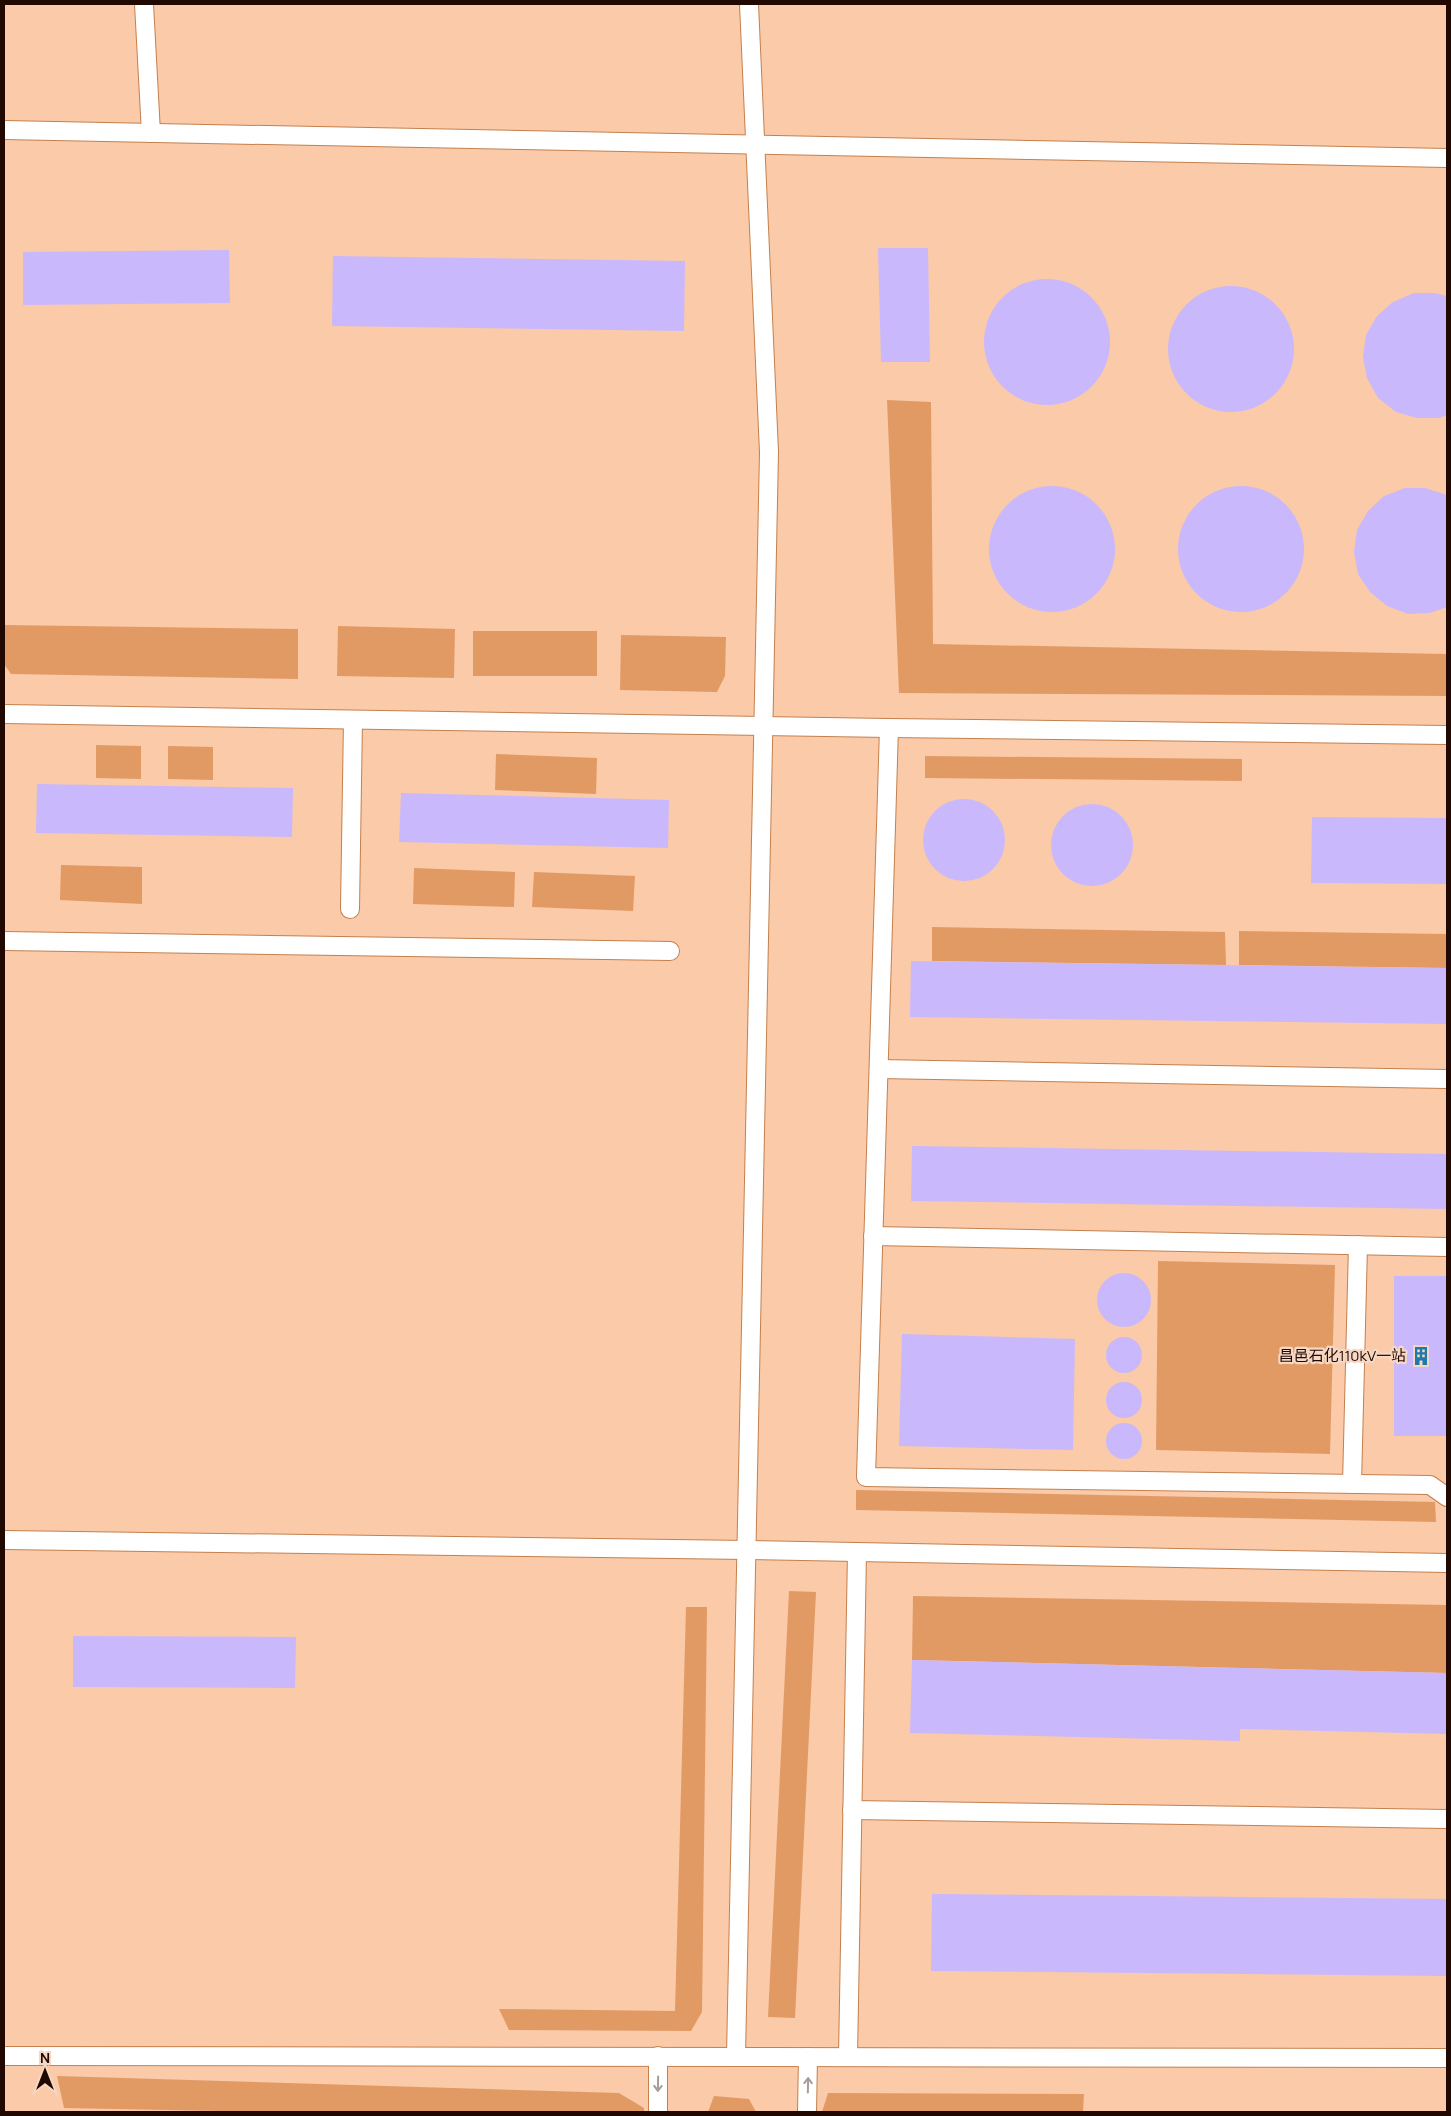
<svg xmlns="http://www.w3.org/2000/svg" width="1451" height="2116" font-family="Manrope,'Noto Sans SC',sans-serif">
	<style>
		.built { fill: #facaa9 }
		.green { fill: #e29a65 }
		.building { fill: #cab8fc }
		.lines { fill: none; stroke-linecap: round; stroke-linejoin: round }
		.service-casing { stroke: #c4804e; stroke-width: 20 }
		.service { stroke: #fff; stroke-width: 18 }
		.oneway { stroke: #a69c99 }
		.labels { text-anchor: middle; stroke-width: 4.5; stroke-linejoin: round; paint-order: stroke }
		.poi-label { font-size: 15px; fill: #210800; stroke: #f5d7c3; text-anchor: end }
	</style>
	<rect width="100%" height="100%" fill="#f5d7c3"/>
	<!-- built -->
	<rect class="built" x="4" y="4" width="1443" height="2108"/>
	<!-- green -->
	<g class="green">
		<polygon points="887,400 931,402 933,644 1447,654 1447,696 899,693"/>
		<polygon points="4,625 298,629 298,679 11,674 4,664"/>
		<polygon points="338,626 455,629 454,678 337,676"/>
		<rect x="473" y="631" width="124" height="45"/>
		<polygon points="621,635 726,637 725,676 717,692 620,690"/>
		<polygon points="96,745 141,746 141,779 96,778"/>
		<polygon points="168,746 213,747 213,780 168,779"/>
		<polygon points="496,754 597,758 596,794 495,790"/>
		<polygon points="925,756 1242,759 1242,781 925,778"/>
		<polygon points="61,865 142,867 142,904 60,900"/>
		<polygon points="414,868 515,872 514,907 413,904"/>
		<polygon points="534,872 635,876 633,911 532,907"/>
		<polygon points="932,927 1225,932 1226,965 932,961"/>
		<polygon points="1239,931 1447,934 1447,968 1239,965"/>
		<polygon points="1158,1261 1335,1265 1330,1454 1156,1450"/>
		<polygon points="856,1490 1435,1502 1436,1522 856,1510"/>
		<polygon points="789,1591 816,1592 795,2018 768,2017"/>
		<polygon points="913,1596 1447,1605 1447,1673 912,1660"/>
		<polygon points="686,1607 707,1607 702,2012 691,2031 509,2030 499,2009 675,2011"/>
		<polygon points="57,2076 619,2093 644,2108 644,2112 275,2112 64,2108"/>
		<polygon points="828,2093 1084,2094 1083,2112 822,2112"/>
		<polygon points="714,2096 749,2099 756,2112 708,2112"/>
	</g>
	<!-- building -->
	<g class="building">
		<polygon points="878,248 928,248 930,362 881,362"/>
		<polygon points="229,250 230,303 23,305 23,252"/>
		<polygon points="333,256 685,261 684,331 332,326"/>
		<circle cx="1047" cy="342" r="63"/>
		<circle cx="1231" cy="349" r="63"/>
		<polygon points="1414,293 1434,293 1447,296 1447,415 1439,418 1417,418 1396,412 1378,398 1367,378 1363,357 1366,335 1377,316 1393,302"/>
		<circle cx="1241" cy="549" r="63"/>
		<circle cx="1052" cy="549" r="63"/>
		<polygon points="1405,488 1425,488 1447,495 1447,607 1430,613 1408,614 1387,606 1370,592 1358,574 1354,552 1357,530 1368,511 1384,496"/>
		<polygon points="37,784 293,788 292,837 36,833"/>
		<polygon points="401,793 669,800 668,848 399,842"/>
		<circle cx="964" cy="840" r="41"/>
		<circle cx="1092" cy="845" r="41"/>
		<polygon points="1312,817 1447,818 1447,884 1311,883"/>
		<polygon points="911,961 1447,968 1447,1024 910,1017"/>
		<polygon points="912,1146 1447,1154 1447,1209 911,1201"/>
		<circle cx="1124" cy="1300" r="27"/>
		<rect x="1394" y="1276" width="53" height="160"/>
		<polygon points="902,1334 1075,1339 1073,1450 899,1446"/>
		<circle cx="1124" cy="1355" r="18"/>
		<circle cx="1124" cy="1400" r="18"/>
		<circle cx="1124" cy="1441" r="18"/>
		<polygon points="73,1636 296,1637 295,1688 73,1687"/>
		<polygon points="912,1660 1447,1673 1447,1734 1240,1729 1240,1741 910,1733"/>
		<polygon points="932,1894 1447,1899 1447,1976 931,1971"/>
	</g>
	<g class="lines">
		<!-- service casing -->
		<g class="service-casing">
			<g id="service">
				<polyline points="144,4 151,133"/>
				<polyline points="4,130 1447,158"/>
				<polyline points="4,714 889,728 1447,735"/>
				<polyline points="889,728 866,1477 1430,1485 1447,1497"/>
				<polyline points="350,909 353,720"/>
				<polyline points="4,941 670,951"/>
				<polyline points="879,1069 1447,1079"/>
				<polyline points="873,1236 1447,1247"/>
				<polyline points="1352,1484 1358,1245"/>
				<polyline points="4,1540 747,1550 1447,1563"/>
				<polyline points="852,1810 1447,1819"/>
				<polyline points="4,2056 1447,2058"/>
				<polyline points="736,2056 769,452 749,4"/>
				<polyline points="848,2057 857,1552"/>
				<polyline points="658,2112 658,2056"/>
				<polyline points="807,2112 808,2057"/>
			</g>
		</g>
		<!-- service -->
		<use href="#service" class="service"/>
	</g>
	<!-- one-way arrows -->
	<defs><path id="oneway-shaft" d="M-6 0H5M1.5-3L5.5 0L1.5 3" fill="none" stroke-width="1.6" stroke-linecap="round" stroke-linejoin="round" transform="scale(1.25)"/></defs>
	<g class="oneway">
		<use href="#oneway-shaft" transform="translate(658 2084) rotate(91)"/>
		<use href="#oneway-shaft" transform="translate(808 2085) rotate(-89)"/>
	</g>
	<!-- icons -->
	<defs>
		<g id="building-bare" transform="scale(1.5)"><path d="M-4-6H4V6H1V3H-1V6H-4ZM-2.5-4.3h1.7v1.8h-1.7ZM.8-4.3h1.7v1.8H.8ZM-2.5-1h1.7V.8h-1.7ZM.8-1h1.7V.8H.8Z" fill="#1e7aa8" stroke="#f5d7c3" stroke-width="2.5" paint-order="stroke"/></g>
	</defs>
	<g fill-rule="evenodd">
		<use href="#building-bare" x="1421" y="1356"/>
	</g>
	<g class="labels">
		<!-- poi labels -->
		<g class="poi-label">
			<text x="1406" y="1361">昌邑石化110kV一站</text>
		</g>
	</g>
	<!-- border -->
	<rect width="1451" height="2116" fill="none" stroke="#210800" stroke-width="10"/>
	<!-- north arrow -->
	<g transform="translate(45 2071)" stroke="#f5d7c3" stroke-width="4" paint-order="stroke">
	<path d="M0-4L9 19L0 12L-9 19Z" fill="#210800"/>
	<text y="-8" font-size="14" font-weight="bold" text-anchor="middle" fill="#210800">N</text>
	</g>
</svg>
